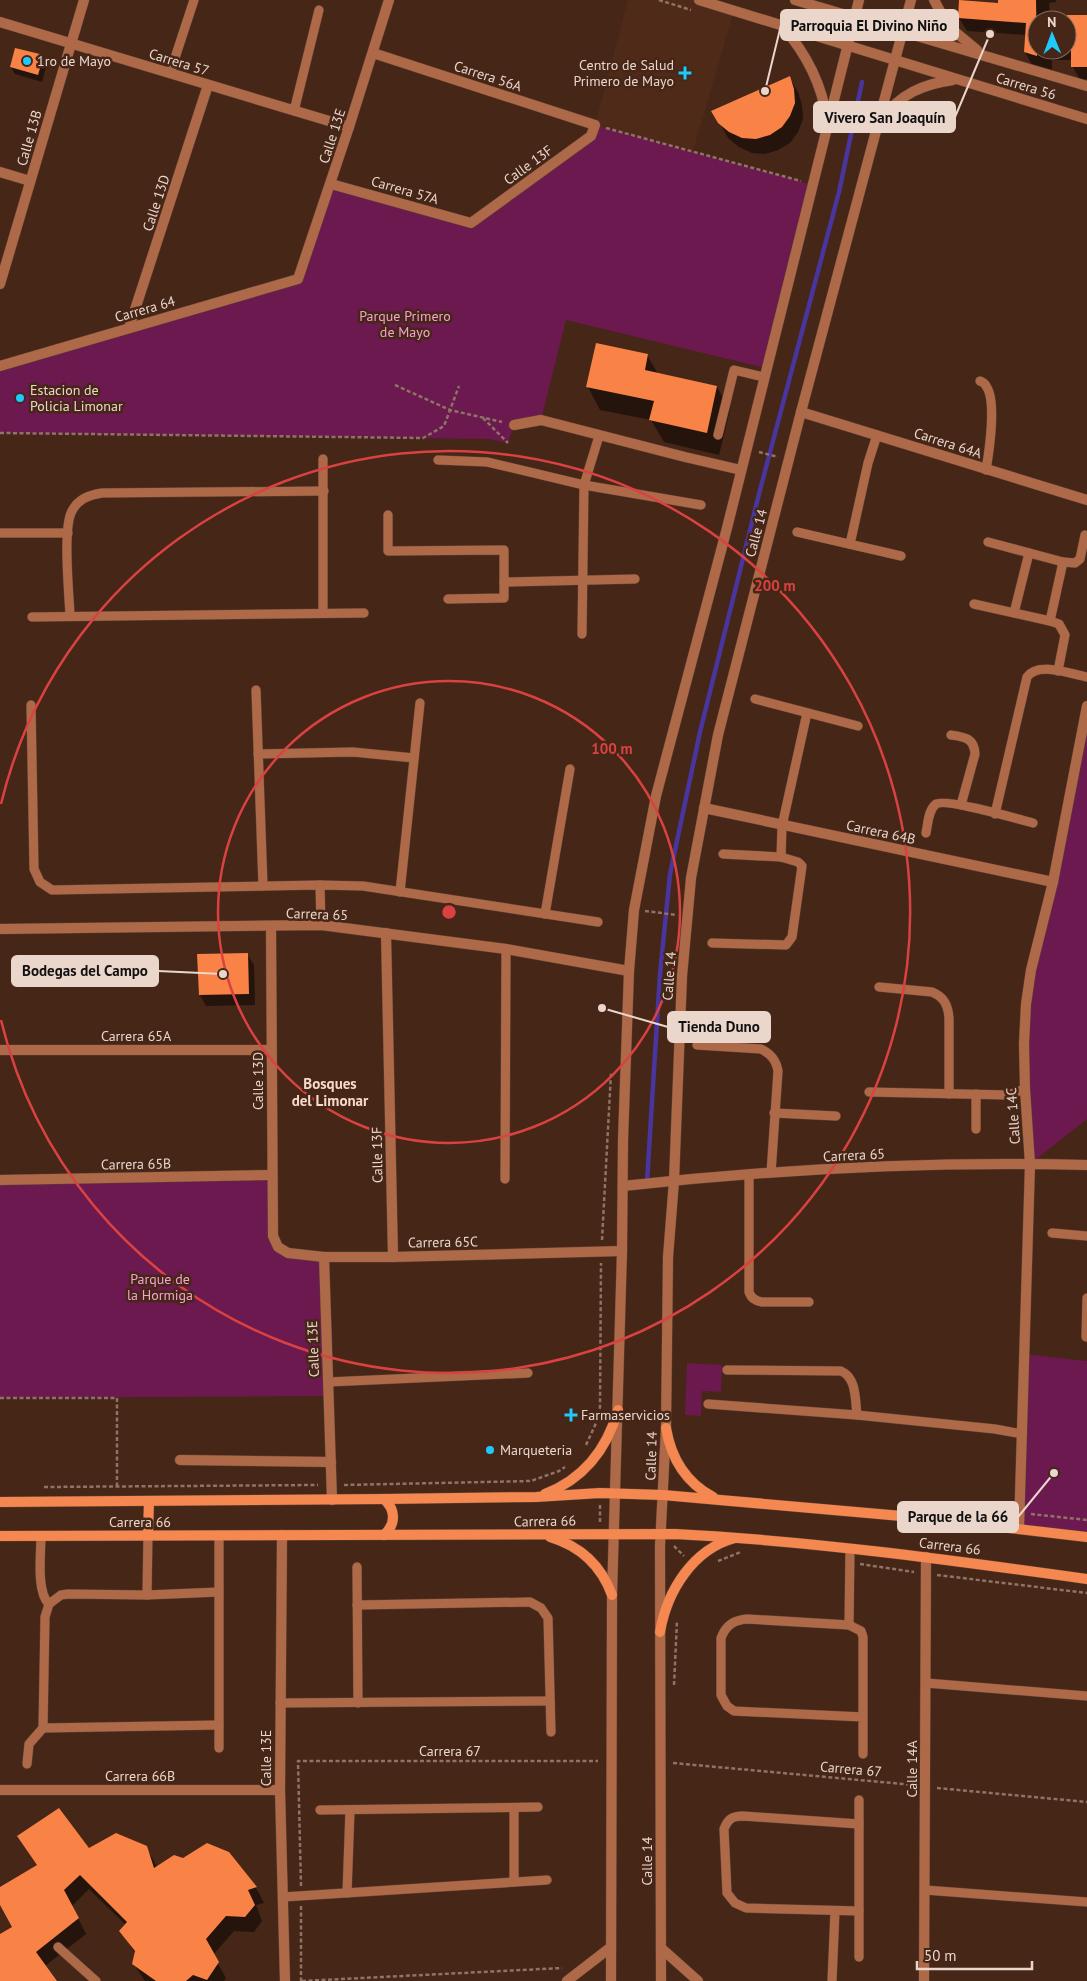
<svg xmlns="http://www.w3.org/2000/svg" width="1087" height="1981" font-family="'PT Sans',sans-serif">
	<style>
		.built { fill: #502a18 }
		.green { fill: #6b194e }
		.shadow { fill: #0007; fill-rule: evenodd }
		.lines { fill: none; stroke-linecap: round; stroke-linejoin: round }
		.stream { stroke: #49359e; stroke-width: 4.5 }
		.building { fill: #f98246 }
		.service-casing { stroke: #604234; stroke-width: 10 }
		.minor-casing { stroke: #604234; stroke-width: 11 }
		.tertiary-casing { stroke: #604234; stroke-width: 11 }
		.secondary-casing { stroke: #604234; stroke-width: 11 }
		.path { stroke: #8e7366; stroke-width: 2.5; stroke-dasharray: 4 2.5; stroke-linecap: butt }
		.service { stroke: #ae6948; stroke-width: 9 }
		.minor { stroke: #ae6948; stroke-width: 10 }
		.tertiary { stroke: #ae6948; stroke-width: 10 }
		.secondary { stroke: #f58750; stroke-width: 10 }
		.ring { fill: none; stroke: #d94241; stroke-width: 2.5 }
		.poi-dot { fill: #1ec9fd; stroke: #452617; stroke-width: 2 }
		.labels { text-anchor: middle; stroke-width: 5; stroke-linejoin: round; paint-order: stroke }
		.poi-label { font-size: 14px; fill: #ebd6cc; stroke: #452617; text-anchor: start }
		.street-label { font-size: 14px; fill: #ebd6cc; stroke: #452617 }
		.park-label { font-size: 14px; fill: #f5a1d0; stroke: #452617 }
		.neighbourhood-label { font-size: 15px; font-weight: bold; fill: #fad8c9; stroke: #452617 }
		.centre { fill: #d94241; stroke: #452617; stroke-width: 2.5 }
		.ring-label { font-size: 15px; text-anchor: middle; font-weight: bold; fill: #d94241; stroke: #452617; stroke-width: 5; stroke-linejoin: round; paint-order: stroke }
		.leader { fill: none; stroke: #ebd6cc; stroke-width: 2 }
		.callout-dot { fill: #ebd6cc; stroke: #452617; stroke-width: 2 }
		.callout { fill: #ebd6cc; stroke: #ebd6cc; stroke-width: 2 }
		.callout-label { font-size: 15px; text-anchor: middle; font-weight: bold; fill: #111 }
	</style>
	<rect width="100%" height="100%" fill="#452617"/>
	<!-- built -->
	<polygon class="built" points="628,0 699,0 734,11 693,151 595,125"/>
	<!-- green -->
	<g class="green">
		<polygon points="595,125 813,185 765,368 566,320 541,420 514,425 508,443 489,439 0,433 0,366 298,279 331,184 471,223 591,136"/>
		<polygon points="1087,706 1087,1119 1030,1164 1026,1004"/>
		<polygon points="272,1175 278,1246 324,1257 329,1396 0,1398 0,1180"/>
		<polygon points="1024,1354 1087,1361 1087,1537 1019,1529"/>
		<polygon points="687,1363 722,1365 721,1392 702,1391 701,1416 685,1415"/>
	</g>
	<!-- shadow -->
	<g class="shadow">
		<path d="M999,0h57v2l-7,1 1,14 37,-1v63l-7,1 -7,-13 -1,-7h-20v11l-20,-6 -7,-13 1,-17 -59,-4 -8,-13 40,-14zM1037,20h30v30h-30z"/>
		<polygon points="43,56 47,64 42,82 15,74 11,67"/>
		<polygon points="789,77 798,92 802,105 803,119 798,132 790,143 778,150 765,154 752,153 739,147 728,138 713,111"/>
		<polygon points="647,355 658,374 717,387 730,410 719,455 664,442 651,420 600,410 588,387"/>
		<polygon points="247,954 254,965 255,1005 206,1006 200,995"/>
		<polygon points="146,1847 157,1867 183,1860 228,1853 256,1888 264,1903 256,1905 262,1921 254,1932 234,1931 213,1955 226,1978 224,1981 145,1981 133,1963 135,1953 121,1931 126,1925 89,1889 72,1906 86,1934 45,1966 55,1981 0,1981 0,1936 14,1928 0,1903 0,1888 38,1866 28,1851"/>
	</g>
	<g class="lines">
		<!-- stream -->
		<polyline class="stream" points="647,1182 660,974 670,874 700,732 760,490 839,192 862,82"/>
	</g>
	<!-- building -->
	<g class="building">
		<polygon points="959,0 998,3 998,0 1036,0 1037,56 1024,52 1026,23 958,18"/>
		<polygon points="1067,15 1087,15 1087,67 1071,67 1071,47 1067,47"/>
		<polygon points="15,48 44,55 38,75 10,67"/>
		<polygon points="790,76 794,89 795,103 790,116 782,127 770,135 756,139 742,138 729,132 718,123 711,111"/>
		<polygon points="596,343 648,354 645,370 717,386 707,433 649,420 654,401 586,387"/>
		<polygon points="248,953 249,994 199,995 197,954"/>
		<polygon points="59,1808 89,1848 116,1833 147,1846 154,1868 174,1855 183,1858 207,1843 229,1852 257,1887 248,1890 255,1905 245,1917 226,1916 206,1939 219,1962 207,1980 193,1975 186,1981 156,1981 132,1964 135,1951 119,1931 127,1922 80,1875 64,1890 79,1918 36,1952 57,1981 0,1981 0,1934 12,1927 0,1905 0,1887 37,1865 17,1836"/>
	</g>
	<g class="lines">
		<!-- service casing -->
		<g class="service-casing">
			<g id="service">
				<polyline points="170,73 194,0"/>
				<polyline points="294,111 319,10"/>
				<path d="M980,381c2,1 5,2 6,5 11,14 3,66 0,84"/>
				<polyline points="718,435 734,370 763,377"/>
				<polyline points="438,460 487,462 584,485 701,505"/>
				<polyline points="388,515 388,551 504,550 504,582 635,579"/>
				<polyline points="797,532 901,556"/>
				<polyline points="0,533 68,533"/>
				<polyline points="988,542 1063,562 1075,563 1080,559 1085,535"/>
				<polyline points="850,544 868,463 877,435"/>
				<polyline points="448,599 504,598 504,582"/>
				<polyline points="974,604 1050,621 1059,624 1065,635 1058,671"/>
				<polyline points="323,613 323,459"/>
				<polyline points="1014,613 1029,553"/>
				<path d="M70,616c-1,-23 -7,-84 1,-103 6,-14 18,-18 31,-20l222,-2"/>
				<polyline points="32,617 364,613"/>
				<polyline points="1050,621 1063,562"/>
				<polyline points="582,634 584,485 599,436"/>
				<polyline points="256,690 263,886"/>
				<polyline points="755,699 858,726"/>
				<polyline points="31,705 34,869 40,882 52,890 320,885 363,886 598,922"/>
				<path d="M951,735c14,2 23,3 24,19l-14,51"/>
				<polyline points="258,754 353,752 414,758"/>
				<path d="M995,814l32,-137c11,-16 43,-3 60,0"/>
				<path d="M926,833c2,-9 2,-23 10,-29 9,-6 82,15 97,19"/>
				<polyline points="723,854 781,857"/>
				<polyline points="320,885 321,925"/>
				<polyline points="400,892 420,703"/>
				<polyline points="545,914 570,769"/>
				<polyline points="712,943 786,945 792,937 802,866 798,862 781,857 782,826 807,713"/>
				<path d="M879,987l53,5c12,5 16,13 17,26v76"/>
				<path d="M697,1045l64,4c10,5 15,11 17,22l-7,102"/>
				<polyline points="869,1092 1008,1095 1025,1089"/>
				<polyline points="774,1113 836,1116"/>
				<polyline points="976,1129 976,1094"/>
				<path d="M749,1174v118c2,6 6,9 13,10h47"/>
				<polyline points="505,1179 506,949"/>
				<polyline points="1052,1233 1087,1236"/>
				<polyline points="1086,1337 1087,1298"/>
				<path d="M727,1370l114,1c16,7 14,29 16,44"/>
				<polyline points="328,1382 528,1373"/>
				<polyline points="708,1404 857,1415 995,1429 1022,1434"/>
				<polyline points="219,1535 219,1748"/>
				<path d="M41,1536c0,17 -5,56 8,68"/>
				<polyline points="357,1567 358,1703"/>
				<polyline points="147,1595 148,1535"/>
				<polyline points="357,1605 530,1602 541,1608 548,1618 551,1732"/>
				<polyline points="849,1625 850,1549"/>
				<polyline points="926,1683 1087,1696"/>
				<polyline points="280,1703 550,1701"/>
				<path d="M863,1717l-129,-6 -7,-5 -6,-11v-57c5,-13 13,-18 26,-19l102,6 12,6 2,6v117"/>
				<polyline points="43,1728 45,1617 49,1604 61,1595 68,1594 147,1595 219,1592"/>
				<polyline points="27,1764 29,1744 43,1728 219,1725"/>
				<polyline points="514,1808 514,1882"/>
				<polyline points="320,1810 538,1807"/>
				<polyline points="925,1890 1087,1902"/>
				<polyline points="347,1893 350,1810"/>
				<polyline points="283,1897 547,1880"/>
				<path d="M859,1911l-113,-3 -11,-5 -8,-10 -3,-64c4,-10 8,-13 19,-13l116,8"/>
				<polyline points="58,1947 96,1981"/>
				<polyline points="859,1957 859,1800"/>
				<polyline points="832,1981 835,1911"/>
			</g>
		</g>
		<!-- minor casing -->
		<g class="minor-casing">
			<g id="minor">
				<polyline points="0,22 349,127"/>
				<polyline points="0,172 30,181"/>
				<polyline points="331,184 471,223 591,136 595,125 373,53"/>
				<polyline points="0,284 84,0"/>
				<polyline points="129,328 208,85"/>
				<polyline points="0,366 298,279 349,127 389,0"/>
				<polyline points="801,412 1087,500"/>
				<polyline points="514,425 541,420 685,457 741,470"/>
				<polyline points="704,808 1053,882"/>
				<polyline points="271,926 273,1236 278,1247 288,1253 324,1257 393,1257 622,1251"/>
				<polyline points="0,929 321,925 506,949 629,971"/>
				<polyline points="386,933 393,1257"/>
				<polyline points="0,1050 271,1050"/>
				<polyline points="0,1180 272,1175"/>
				<path d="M623,1186c154,-17 310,-25 464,-21"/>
				<polyline points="324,1257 332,1500"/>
				<polyline points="180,1460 331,1462"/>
				<polyline points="1019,1529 1030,1164 1025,1089 1024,1044 1026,1004 1031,970 1053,882 1087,706"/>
				<polyline points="282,1535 280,1790 285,1981"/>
				<polyline points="0,1790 280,1790"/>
				<polyline points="661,1948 698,1981"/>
				<polyline points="567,1981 611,1947"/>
				<polyline points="924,1981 926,1557"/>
			</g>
		</g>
		<!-- tertiary casing -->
		<g class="tertiary-casing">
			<g id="tertiary">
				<polyline points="699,0 1087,119"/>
				<polyline points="795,0 1087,86"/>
				<polyline points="934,0 948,26 977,50"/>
				<path d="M782,26c24,27 40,58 45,94"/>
				<path d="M883,119c16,-25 41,-35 70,-39"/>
				<polyline points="611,1981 612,1595 622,1251 623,1140 629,971 634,910 656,796 727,528 859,0"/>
				<polyline points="661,1981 660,1546 666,1428 668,1257 674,1181 682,976 691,878 718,735 801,412 911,0"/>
			</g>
		</g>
		<!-- secondary casing -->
		<g class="secondary-casing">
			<g id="secondary">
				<path d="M666,1428c5,30 19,54 47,69"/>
				<path d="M545,1494c38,-15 62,-45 73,-84"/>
				<path d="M384,1499c12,11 12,25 0,36"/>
				<polyline points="0,1502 384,1499 536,1497 600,1493 663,1495 913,1517 1087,1537"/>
				<polyline points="148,1535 149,1501"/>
				<path d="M0,1536l675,-2c138,7 275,26 412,45"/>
				<path d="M550,1537c30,9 51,28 62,58"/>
				<path d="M660,1632c7,-41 33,-83 75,-94"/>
			</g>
		</g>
		<!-- path -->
		<g class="path">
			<polyline points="659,0 691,10"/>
			<polyline points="606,128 801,181"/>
			<polyline points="395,385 450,410 502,422"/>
			<polyline points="483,418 508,443"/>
			<polyline points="0,433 423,438 444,426 459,386"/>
			<polyline points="759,452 778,457"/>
			<polyline points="645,911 677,915"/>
			<polyline points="602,1240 611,1073"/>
			<polyline points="0,1398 117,1398 117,1486"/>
			<polyline points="586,1445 597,1421 600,1407 601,1263"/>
			<polyline points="344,1485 531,1481 559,1471 565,1467"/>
			<polyline points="44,1487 318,1485"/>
			<polyline points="952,1507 1008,1512"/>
			<polyline points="1031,1514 1087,1520"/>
			<polyline points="600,1522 600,1505"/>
			<polyline points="674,1546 684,1556"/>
			<polyline points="718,1561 741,1552"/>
			<polyline points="860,1564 914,1572"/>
			<polyline points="937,1575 1087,1593"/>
			<polyline points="674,1685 677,1621"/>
			<polyline points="673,1763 914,1785"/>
			<polyline points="937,1788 1087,1802"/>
			<polyline points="301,1886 298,1761 598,1761"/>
			<polyline points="301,1906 301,1981"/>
			<polyline points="302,1981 562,1968"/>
		</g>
		<!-- service -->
		<use href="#service" class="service"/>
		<!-- minor -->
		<use href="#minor" class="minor"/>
		<!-- tertiary -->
		<use href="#tertiary" class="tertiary"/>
		<!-- secondary -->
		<use href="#secondary" class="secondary"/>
	</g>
	<!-- distance rings -->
	<g class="ring">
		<circle cx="449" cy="912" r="231"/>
		<path d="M1 804A461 461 0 1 1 1 1020"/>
	</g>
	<!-- markers -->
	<g class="poi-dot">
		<circle cx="27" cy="61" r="5"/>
		<path d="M682.5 65.5h5v5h5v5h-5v5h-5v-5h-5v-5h5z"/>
		<circle cx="20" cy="398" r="5"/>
		<path d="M568.5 1407.5h5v5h5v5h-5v5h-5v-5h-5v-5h5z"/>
		<circle cx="490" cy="1450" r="5"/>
	</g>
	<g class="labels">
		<!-- poi labels -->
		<g class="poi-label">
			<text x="37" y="66">1ro de Mayo</text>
			<text x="674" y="70" text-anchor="end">Centro de Salud<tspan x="674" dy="16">Primero de Mayo</tspan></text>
			<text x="30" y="395">Estacion de<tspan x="30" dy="16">Policia Limonar</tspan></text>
			<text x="581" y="1420">Farmaservicios</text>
			<text x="500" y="1455">Marqueteria</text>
		</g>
		<!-- street labels -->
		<g class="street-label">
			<text transform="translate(179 62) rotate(17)" y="5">Carrera 57</text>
			<text transform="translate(488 76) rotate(18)" y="5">Carrera 56A</text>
			<text transform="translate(1026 86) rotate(17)" y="5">Carrera 56</text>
			<text transform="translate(332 136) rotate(-72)" y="5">Calle 13E</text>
			<text transform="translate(29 138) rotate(-74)" y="5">Calle 13B</text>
			<text transform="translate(528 165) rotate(-36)" y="5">Calle 13F</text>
			<text transform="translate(405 190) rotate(16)" y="5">Carrera 57A</text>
			<text transform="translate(156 203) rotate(-72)" y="5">Calle 13D</text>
			<text transform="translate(145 309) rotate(-16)" y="5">Carrera 64</text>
			<text transform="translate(948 443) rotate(18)" y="5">Carrera 64A</text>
			<text transform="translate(756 533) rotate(-75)" y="5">Calle 14</text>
			<text transform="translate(881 832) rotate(12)" y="5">Carrera 64B</text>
			<text transform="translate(317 914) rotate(2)" y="5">Carrera 65</text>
			<text transform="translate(669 976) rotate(-86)" y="5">Calle 14</text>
			<text x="136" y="1041">Carrera 65A</text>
			<text transform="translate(258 1081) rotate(-90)" y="5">Calle 13D</text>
			<text transform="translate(1013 1116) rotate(-94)" y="5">Calle 14C</text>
			<text transform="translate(377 1155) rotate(-91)" y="5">Calle 13F</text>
			<text transform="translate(854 1155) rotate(-3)" y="5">Carrera 65</text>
			<text transform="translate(136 1164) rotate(-1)" y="5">Carrera 65B</text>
			<text transform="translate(443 1242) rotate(-1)" y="5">Carrera 65C</text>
			<text transform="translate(313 1349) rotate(-92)" y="5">Calle 13E</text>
			<text transform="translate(651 1456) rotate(-88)" y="5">Calle 14</text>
			<text transform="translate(545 1521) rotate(-1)" y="5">Carrera 66</text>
			<text x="140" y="1527">Carrera 66</text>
			<text transform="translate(950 1546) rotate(7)" y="5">Carrera 66</text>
			<text x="450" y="1756">Carrera 67</text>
			<text transform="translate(266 1758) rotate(-90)" y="5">Calle 13E</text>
			<text transform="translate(851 1769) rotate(5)" y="5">Carrera 67</text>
			<text transform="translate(912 1769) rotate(-90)" y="5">Calle 14A</text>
			<text x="140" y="1781">Carrera 66B</text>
			<text transform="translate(647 1861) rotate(-90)" y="5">Calle 14</text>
		</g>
		<!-- park labels -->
		<g class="park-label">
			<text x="405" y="321">Parque Primero<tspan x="405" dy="16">de Mayo</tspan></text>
			<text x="160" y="1284">Parque de<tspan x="160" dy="16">la Hormiga</tspan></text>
		</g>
		<!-- neighbourhood labels -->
		<g class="neighbourhood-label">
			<text x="330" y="1089">Bosques<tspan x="330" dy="17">del Limonar</tspan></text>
		</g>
	</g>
	<circle cx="449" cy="912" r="8" class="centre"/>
	<g class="ring-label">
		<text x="775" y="591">200 m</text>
		<text x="612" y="754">100 m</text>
	</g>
	<!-- callouts -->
	<path class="leader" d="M765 91L781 25M990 34L955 117M223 974L158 971M602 1008L668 1027M1054 1473L1018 1517"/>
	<g class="callout-dot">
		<circle cx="765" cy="91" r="5"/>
		<circle cx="990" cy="34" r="5"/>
		<circle cx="223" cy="974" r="5"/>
		<circle cx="602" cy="1008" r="5"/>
		<circle cx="1054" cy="1473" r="5"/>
	</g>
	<g class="callout">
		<rect x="781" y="10" width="177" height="30" rx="5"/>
		<rect x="814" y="102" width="141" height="30" rx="5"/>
		<rect x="12" y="956" width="146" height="30" rx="5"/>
		<rect x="668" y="1012" width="102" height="30" rx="5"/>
		<rect x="898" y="1502" width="120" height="30" rx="5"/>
	</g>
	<g class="callout-label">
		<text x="869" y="31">Parroquia El Divino Niño</text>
		<text x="885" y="123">Vivero San Joaquín</text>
		<text x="85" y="976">Bodegas del Campo</text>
		<text x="719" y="1032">Tienda Duno</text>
		<text x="958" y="1522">Parque de la 66</text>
	</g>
	<!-- north arrow -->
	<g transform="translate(1052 35) rotate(359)"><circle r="24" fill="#452617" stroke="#876c5f"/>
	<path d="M0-4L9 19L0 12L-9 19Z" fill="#1ec9fd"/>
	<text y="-8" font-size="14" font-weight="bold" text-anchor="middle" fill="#ebd6cc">N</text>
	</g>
	<!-- scale -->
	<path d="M917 1961v8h115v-8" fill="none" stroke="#ebd6cc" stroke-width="2.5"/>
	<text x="924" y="1961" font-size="15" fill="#ebd6cc" stroke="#452617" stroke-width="4" paint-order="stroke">50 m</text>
</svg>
